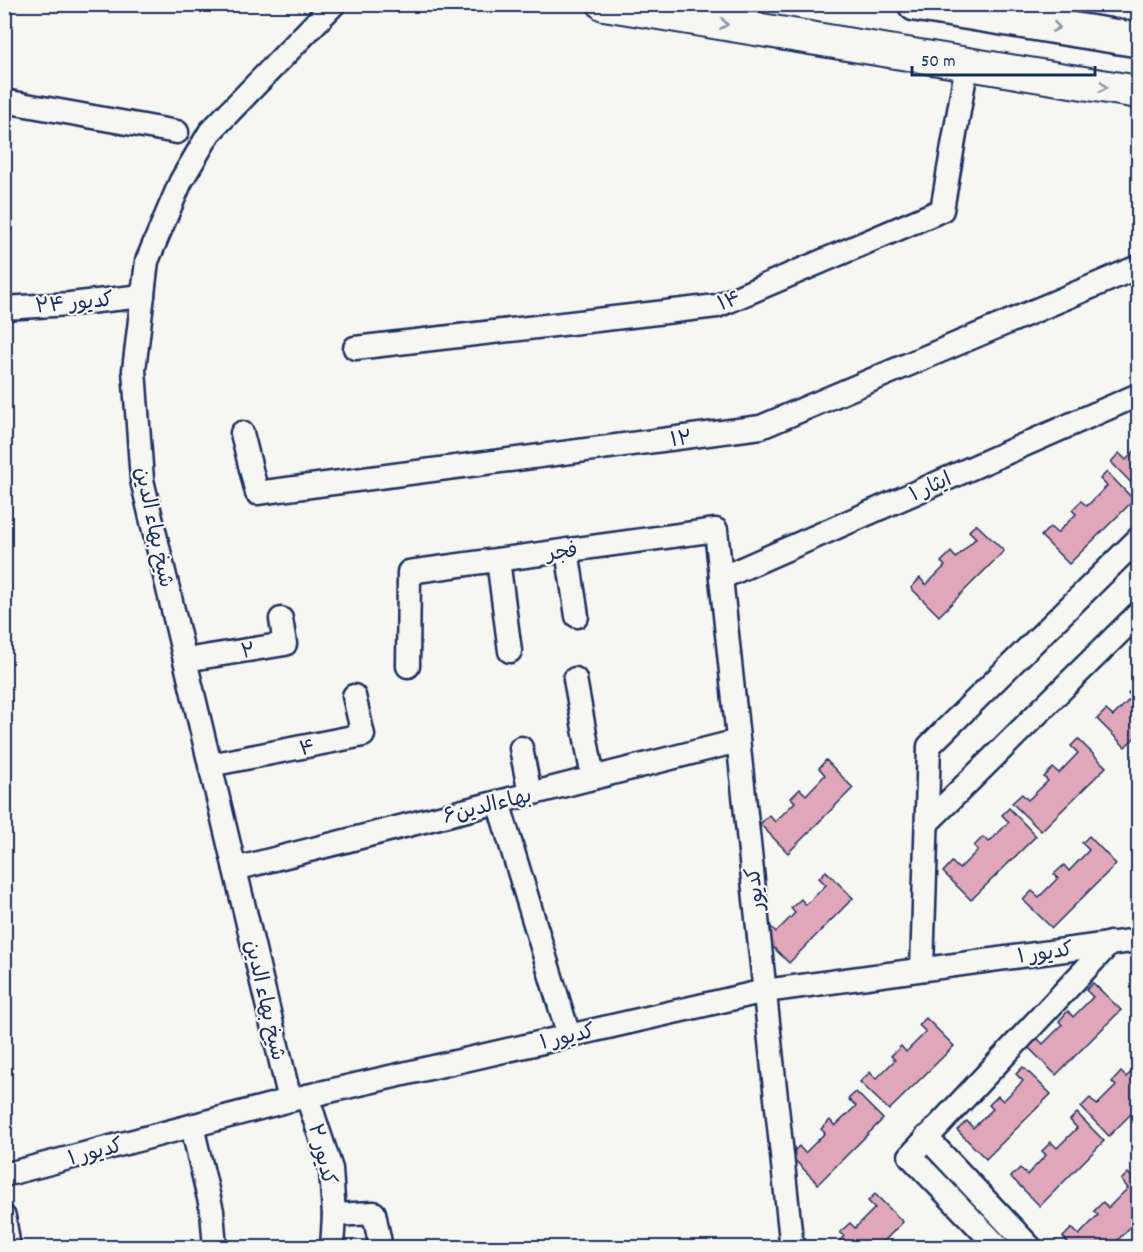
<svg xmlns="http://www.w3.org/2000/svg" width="1143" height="1252" font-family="Dekko,'Playpen Sans Arabic',sans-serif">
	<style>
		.building { fill: #dfa7b9; stroke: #1b2f5e; stroke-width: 1.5 }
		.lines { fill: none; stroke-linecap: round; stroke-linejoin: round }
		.minor-casing { stroke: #1b2f5e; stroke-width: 27 }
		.secondary-casing { stroke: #1b2f5e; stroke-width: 36 }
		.primary-casing { stroke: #1b2f5e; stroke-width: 38 }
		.minor { stroke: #f6f6f2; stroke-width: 22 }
		.secondary { stroke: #f6f6f2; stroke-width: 32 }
		.primary { stroke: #f6f6f2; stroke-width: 33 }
		.oneway { stroke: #8892a8 }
		.labels { text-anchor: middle; stroke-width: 4.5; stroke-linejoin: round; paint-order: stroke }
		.street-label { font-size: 21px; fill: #1b2f5e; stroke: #f6f6f2 }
	</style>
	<rect width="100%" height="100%" fill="#f6f6f2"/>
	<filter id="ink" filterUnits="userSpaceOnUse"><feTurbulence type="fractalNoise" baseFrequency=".0167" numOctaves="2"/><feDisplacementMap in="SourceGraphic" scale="12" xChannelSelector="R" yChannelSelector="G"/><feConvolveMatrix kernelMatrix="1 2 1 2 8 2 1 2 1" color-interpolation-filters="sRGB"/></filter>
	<g filter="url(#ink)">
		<!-- building -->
		<g class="building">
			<polygon points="1138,447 1138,490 1111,462 1119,453 1126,460"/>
			<polygon points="1107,472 1134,500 1069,564 1041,536 1050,527 1057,533 1076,514 1072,510 1081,501 1087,506 1107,486 1100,479"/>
			<polygon points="976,524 1004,551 939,616 911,588 920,578 926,585 945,566 941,562 951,552 956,558 976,538 969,531"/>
			<polygon points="1137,684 1138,734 1125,747 1097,719 1106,710 1113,716 1132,697 1128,693"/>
			<polygon points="1078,739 1106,767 1041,831 1012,803 1022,794 1028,800 1048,781 1044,777 1053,768 1059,773 1078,753 1071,746"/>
			<polygon points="826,760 853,788 788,853 760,824 769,815 775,822 795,802 791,798 800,789 806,795 825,775 819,768"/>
			<polygon points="1009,808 1036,836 971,900 943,872 952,862 959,869 978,850 974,846 983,837 989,842 1009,822 1002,815"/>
			<polygon points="1089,836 1116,864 1052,928 1023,900 1032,891 1039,897 1058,878 1054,874 1064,865 1069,871 1089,850 1082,843"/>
			<polygon points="826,871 853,898 789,963 760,934 769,925 776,932 795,913 791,908 801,899 806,905 826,885 819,878"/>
			<polygon points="1093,983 1121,1010 1056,1075 1027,1046 1036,1037 1043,1044 1062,1025 1059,1021 1068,1011 1073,1017 1093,997 1086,990"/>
			<polygon points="926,1018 954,1046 889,1110 860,1082 870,1072 876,1079 895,1060 891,1056 901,1046 906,1052 926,1032 919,1025"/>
			<polygon points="1138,1066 1138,1107 1109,1136 1081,1107 1090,1098 1097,1105 1116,1086 1112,1082 1121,1072 1126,1077"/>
			<polygon points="1023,1067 1051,1094 986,1159 957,1130 967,1121 973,1128 993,1109 989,1105 998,1096 1003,1101 1023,1081 1016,1074"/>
			<polygon points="856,1092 883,1119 818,1184 790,1155 799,1146 805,1153 825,1133 821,1129 830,1120 835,1126 856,1106 848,1099"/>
			<polygon points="1077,1113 1104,1141 1040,1206 1011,1177 1020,1168 1027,1175 1046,1155 1042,1151 1051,1142 1057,1148 1077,1128 1070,1120"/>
			<polygon points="1128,1173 1138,1184 1138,1219 1110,1248 1073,1248 1063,1237 1072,1228 1079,1235 1098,1215 1094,1211 1103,1202 1108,1208 1128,1188 1121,1180"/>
			<polygon points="875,1194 903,1222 877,1248 833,1248 844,1236 840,1232 850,1223 855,1228 875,1208 868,1201"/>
		</g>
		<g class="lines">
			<!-- minor casing -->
			<g class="minor-casing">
				<g id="minor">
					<polyline points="4,101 177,132"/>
					<polyline points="4,308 70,304 143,296"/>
					<polyline points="355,348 717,306 942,210 967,64"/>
					<polyline points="242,433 257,493 761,427 1138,267"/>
					<polyline points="567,550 577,616"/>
					<polyline points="498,560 510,651"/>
					<polyline points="721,578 1138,395"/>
					<polyline points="185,660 285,644 281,619"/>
					<polyline points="408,666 409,572 716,530 791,1240 795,1248"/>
					<polyline points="575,679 593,778"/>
					<polyline points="521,748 530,794"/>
					<polyline points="210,765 363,735 354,696"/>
					<polyline points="498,802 569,1036"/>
					<polyline points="927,823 1138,614"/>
					<polyline points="235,869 738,741"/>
					<polyline points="922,969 929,746 1138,539"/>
					<polyline points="307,1096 331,1169 334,1215 332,1248"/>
					<polyline points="290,1100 142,480 134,370 147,261 181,181 210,132 334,4"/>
					<polyline points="192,1126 212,1211 215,1248"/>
					<polyline points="926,1137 1031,1248"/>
					<polyline points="4,1175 290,1100 765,991 1138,940"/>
					<polyline points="334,1215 374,1213 381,1248"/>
					<polyline points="4,1217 9,1248"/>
					<polyline points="999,1248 910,1156 1110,943"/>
				</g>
			</g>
			<!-- secondary casing -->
			<g class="secondary-casing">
				<polyline id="secondary" points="604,4 1138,92"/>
			</g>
			<!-- primary casing -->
			<g class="primary-casing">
				<polyline id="primary" points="915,4 1138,40"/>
			</g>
			<!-- minor -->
			<use href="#minor" class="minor"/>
			<!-- secondary -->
			<use href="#secondary" class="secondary"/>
			<!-- primary -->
			<use href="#primary" class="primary"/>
		</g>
		<!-- one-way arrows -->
		<defs><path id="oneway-chevron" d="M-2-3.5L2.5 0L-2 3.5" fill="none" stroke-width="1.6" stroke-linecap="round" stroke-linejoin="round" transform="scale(1.5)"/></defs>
		<g class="oneway">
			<use href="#oneway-chevron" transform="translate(724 24) rotate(9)"/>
			<use href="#oneway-chevron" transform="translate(1056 27) rotate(9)"/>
			<use href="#oneway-chevron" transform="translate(1103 87) rotate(9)"/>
		</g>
	</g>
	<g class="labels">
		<!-- street labels -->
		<g class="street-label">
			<text transform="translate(729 300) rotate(-20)" y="7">۱۴</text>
			<text transform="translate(74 302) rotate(-5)" y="7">کدیور ۲۴</text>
			<text transform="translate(681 438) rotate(-7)" y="7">۱۲</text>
			<text transform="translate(930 486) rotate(-24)" y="7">ایثار ۱</text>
			<text transform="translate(155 527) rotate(78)" y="7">شیخ بهاء الدین</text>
			<text transform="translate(562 551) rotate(-8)" y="7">فجر</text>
			<text transform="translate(248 650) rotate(-9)" y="7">۲</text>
			<text transform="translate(307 747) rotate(-10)" y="7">۴</text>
			<text transform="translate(487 805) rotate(-14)" y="7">۶بهاءالدين</text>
			<text transform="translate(754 889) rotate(-96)" y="7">کدیور</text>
			<text transform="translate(1045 952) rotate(-8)" y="7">کدیور ۱</text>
			<text transform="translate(266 1000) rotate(77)" y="7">شیخ بهاء الدین</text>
			<text transform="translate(567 1036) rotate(-13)" y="7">کدیور ۱</text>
			<text transform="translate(95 1151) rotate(-15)" y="7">کدیور ۱</text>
			<text transform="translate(323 1154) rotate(76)" y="7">۲ کدیور</text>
		</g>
	</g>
	<!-- margin -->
	<rect width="1143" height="1252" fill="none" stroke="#f6f6f2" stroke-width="24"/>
	<rect x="12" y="12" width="1119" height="1228" fill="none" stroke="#1b2f5e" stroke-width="2" filter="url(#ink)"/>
	<!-- scale -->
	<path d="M912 66v9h183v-9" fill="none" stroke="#1b2f5e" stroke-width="3"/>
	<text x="921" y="66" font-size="18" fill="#1b2f5e" stroke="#f6f6f2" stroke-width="4.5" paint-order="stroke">50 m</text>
</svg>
